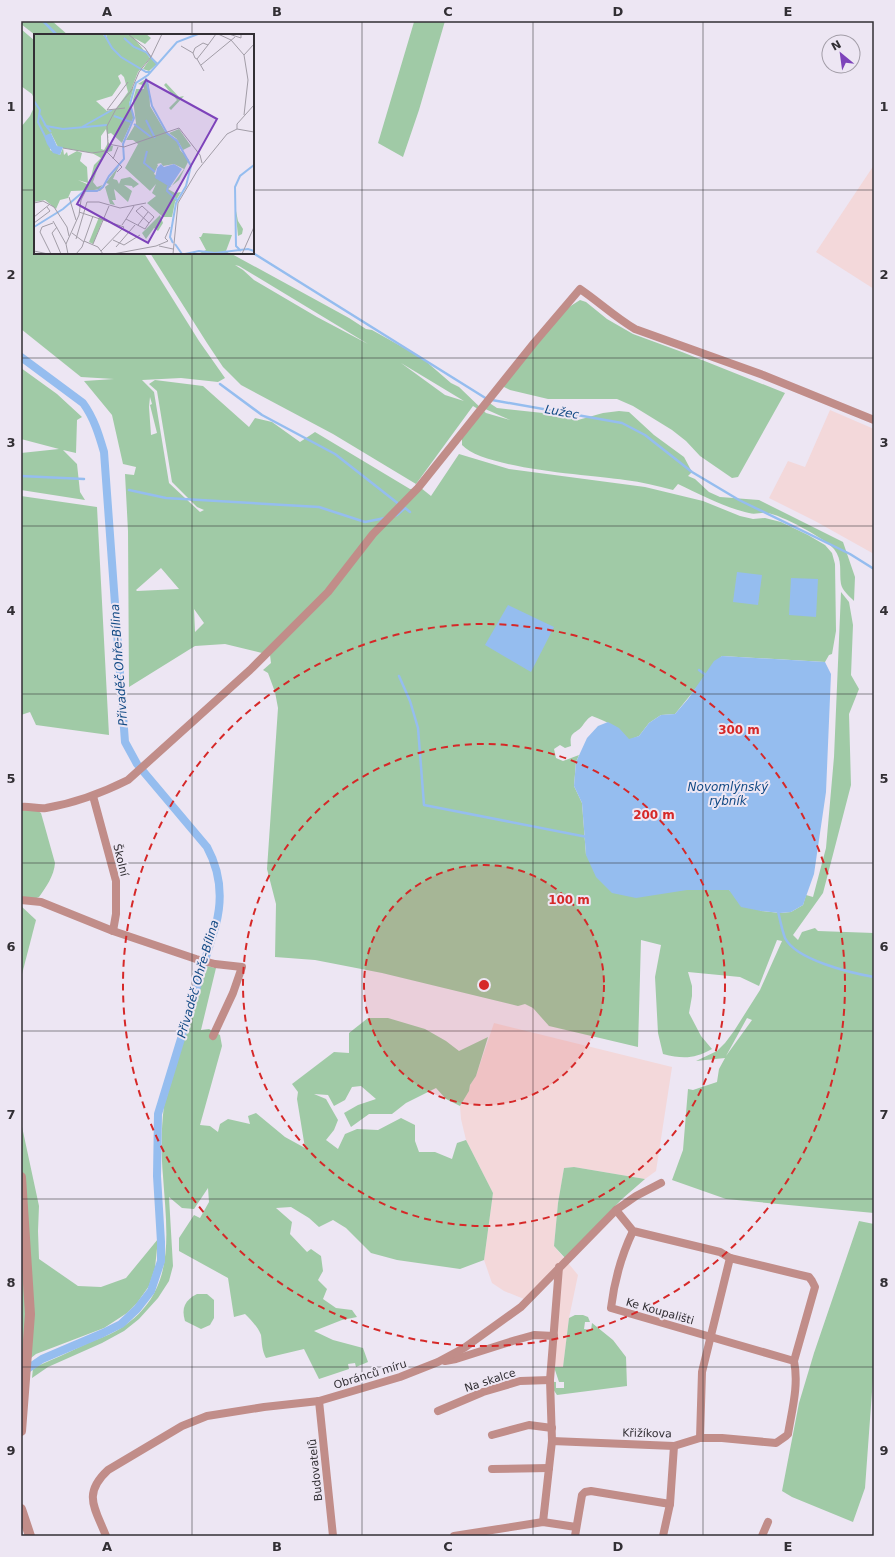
<svg xmlns="http://www.w3.org/2000/svg" width="895" height="1557" font-family="'DejaVu Sans',sans-serif">
	<style>
		.industrial { fill: #f3d8da }
		.green { fill: #a0caa6; fill-rule: evenodd }
		.water { fill: #95bdef }
		.lines { fill: none; stroke-linecap: round; stroke-linejoin: round }
		.stream { stroke: #95bdef; stroke-width: 2.5 }
		.canal { stroke: #95bdef; stroke-width: 8 }
		.minor { stroke: #c18d89; stroke-width: 8 }
		.tertiary { stroke: #c18d89; stroke-width: 10 }
		.grid { fill: none; stroke: #322f34; stroke-width: 1; stroke-opacity: 0.55 }
		.ring { fill: none; stroke: #d62828; stroke-width: 2; stroke-dasharray: 7 5 }
		.labels { text-anchor: middle; stroke-width: 4; stroke-linejoin: round; paint-order: stroke }
		.street-label { font-size: 11px; fill: #322f34; stroke: #ede6f3 }
		.water-label { font-size: 12px; font-style: italic; fill: #124a85; stroke: #ede6f3 }
		.inset-river { fill: none; stroke: #95bdef; stroke-width: 2 }
		.inset-road { fill: none; stroke: #a29da7; stroke-width: 1 }
		.view { fill: #7d43ba; fill-opacity: 0.15; stroke: #7d43ba; stroke-width: 2 }
		.inset-edge { fill: none; stroke: #322f34; stroke-width: 2 }
		.centre { fill: #d62828; stroke: #ede6f3; stroke-width: 2 }
		.ring-label { font-size: 12px; text-anchor: middle; font-weight: bold; fill: #d62828; stroke: #ede6f3; stroke-width: 4; stroke-linejoin: round; paint-order: stroke }
		.neatline { fill: none; stroke: #322f34; stroke-width: 1.5 }
		.grid-label { font-size: 13px; text-anchor: middle; font-weight: bold; fill: #322f34 }
	</style>
	<rect width="100%" height="100%" fill="#ede6f3"/>
	<!-- industrial -->
	<g class="industrial">
		<polygon points="874,165 874,289 816,252"/>
		<polygon points="830,410 874,429 874,554 815,521 769,498 788,461 805,467"/>
		<polygon points="494,1023 672,1067 656,1171 645,1179 574,1167 564,1168 558,1203 554,1246 578,1275 569,1318 563,1368 552,1366 561,1262 524,1299 504,1291 492,1283 484,1260 493,1193 466,1140 461,1119 460,1106 469,1091 470,1085 476,1076"/>
	</g>
	<!-- green -->
	<g class="green">
		<polygon points="21,21 52,21 68,35 35,35 21,24"/>
		<polygon points="410,21 445,21 419,110 403,157 378,143 414,22"/>
		<polygon points="21,29 35,41 35,101 32,94 21,86"/>
		<path d="M35,105v148h109l55,88 26,37 -7,4 -37,-4 -39,2 12,12 15,91 31,29 4,-2 -7,-3 -25,-25 -15,-91 -8,-7 6,-4 48,6 46,41 6,-9 17,4 28,20 15,-10 95,57 11,-1 10,8 28,-42 50,15 136,18 58,14 37,15 13,3 12,-1 16,4 27,13 17,10 7,8 3,11 1,67 -4,23 -3,1 -4,7 -103,-6 -47,58 -14,1 -12,8 -10,13 -10,4c-11,-13 -21,-18 -37,-24 -5,3 -6,5 -9,9 -7,10 -14,5 -12,21l-6,2 -5,-3 -6,4 2,9 7,3 16,-6 -3,7 -2,24 8,17 4,52 101,35h42l32,21 19,2 11,-1 12,-7 3,-10 7,2 13,-49 8,-91 7,-165 8,10 4,23 -2,50 8,14 -10,25 2,71 -28,108 -30,42 5,5 4,-8 13,-4 3,3 56,2v280l-148,-14 -54,-19 11,-30 5,-61 5,1 24,-8 2,-13 6,-11 -29,3 21,-10 8,-8 9,-12 26,-41 22,-49 -5,-1 -18,46 -19,-9 -52,-5 4,14v10l-3,17 12,23 11,13c-18,10 -29,10 -49,5l-5,-21 -3,-56 6,-32 -20,-5 -3,107 -89,-21 -16,-18 -8,-4 -7,2 -136,-33 -67,-13 -40,-3 1,-53 -9,-35 11,-161 -3,-16 -7,-19 -5,-3 8,-7 -1,-8 -45,-11 -30,2 -66,41 -1,-156 -3,-57 9,1 2,-8 -13,-3 -11,-49 -28,-34 30,-2 -33,-2 -60,-48v-202l9,-11zM150,397l2,7 -2,1 7,28 -6,2 -2,-28zM161,568l18,21 -42,2 -1,-1zM194,609l10,14 -9,9zM747,1018l5,2 -26,36z"/>
		<path d="M150,253h80l119,65 17,11 6,1 50,28 29,25 8,4 27,26 24,7 -27,-12 5,-6 9,6 55,6 26,6 25,-7 16,-2 10,1 25,23 30,22 8,15 -4,4 7,3 14,13 11,5 39,3 84,42 12,35 -1,24c-4,-4 -12,-11 -13,-17 -2,-12 2,-24 -7,-35 -8,-10 -54,-35 -67,-36 -6,-1 -12,2 -18,0 -23,-5 -50,-19 -71,-29l-5,6c-16,-4 -31,-8 -48,-10 -35,-5 -141,-11 -163,-35v-8l19,-26 -8,-5 -57,78 -83,-50 -92,-49 -18,-18 -16,-24zM235,265l4,1 129,78 -51,-27 -63,-37 -11,-10zM401,363l63,38 -19,-6z"/>
		<polygon points="580,300 586,302 607,319 633,334 682,352 785,393 738,477 732,478 700,456 686,441 672,430 633,406 617,399 548,399 510,390 502,386 566,309"/>
		<polygon points="21,368 57,394 82,417 77,420 76,453 63,450 77,464 80,492 85,500 21,490 21,453 59,449 21,439"/>
		<polygon points="21,496 97,507 109,735 36,725 30,712 21,715"/>
		<path d="M21,810l17,1 3,2 14,50c-1,13 -9,24 -16,34 -7,3 -12,1 -18,-1z"/>
		<polygon points="21,906 36,920 21,978"/>
		<path d="M206,966l10,2 -15,62 8,-1 11,6 2,11 -22,79 10,1 8,6 2,-8 8,-5 22,5 -2,-8 8,-3 29,24 20,11 -8,-49 1,-7 -6,-8 42,-32 15,1v-20l19,-15h20l37,11 21,12 13,10 29,-14 -12,39 -6,9 -1,6 -9,15 -14,-7 -10,-11 -30,15 -14,11h-23l-18,13 -7,-14 14,-8 18,-6 -15,-13 -9,1 -7,13 -11,6 -6,-11 -14,-1 12,5 12,21 -4,10 -8,10 12,9 7,-15 12,-5 21,1 23,-12 14,7v16l4,11h16l17,7 5,-16 9,-3 27,53 -9,67 -24,9 -63,-9 -26,-7 -25,-25 -13,-8 -14,7 -10,-9 -18,-11 -15,1 16,14 -2,12 17,18 4,-3 10,7 2,15 -5,9 9,9 -4,10 13,9 16,2 5,7 -15,3 -28,11 19,9 30,8 5,14 -12,5 -1,-4 -7,1 1,5 -30,10 -15,-30 -38,9c-4,-7 -4,-15 -5,-23 -3,-8 -10,-15 -16,-21l-11,3 -6,-39 -49,-27v-13l15,-23 6,3 9,-16 -1,-14 -14,21 -12,-1 -13,-11 4,69 -4,15 -11,17 -19,21 -15,12 -22,12 -54,24 -16,11 1,-10c18,-8 37,-16 55,-25 9,-4 19,-7 28,-12 62,-36 51,-95 47,-155 -2,-23 -2,-47 1,-70z"/>
		<polygon points="21,1122 39,1206 38,1231 39,1259 78,1286 101,1287 126,1278 158,1239 155,1268 149,1286 137,1303 127,1313 104,1328 36,1354 21,1366"/>
		<polygon points="574,1167 645,1179 622,1199 565,1258 554,1246 558,1203 564,1168"/>
		<polygon points="859,1221 874,1224 874,1378 873,1378 865,1488 853,1522 792,1497 782,1491 799,1403 814,1353"/>
		<path d="M197,1294h10l7,6v18l-4,7 -9,4 -16,-8c-4,-13 0,-21 12,-27z"/>
		<polygon points="575,1315 583,1315 588,1317 590,1322 585,1322 584,1329 591,1330 592,1323 613,1340 626,1357 627,1386 557,1395 553,1389 551,1382 556,1382 556,1388 564,1388 564,1382 559,1382 554,1367 563,1367 569,1318"/>
	</g>
	<!-- water -->
	<g class="water">
		<polygon points="737,572 762,575 758,605 733,602"/>
		<polygon points="791,578 818,579 816,617 789,615"/>
		<polygon points="508,605 554,627 531,672 485,645"/>
		<polygon points="722,656 825,662 831,674 826,792 814,874 803,905 791,912 780,913 761,911 741,907 729,890 687,890 636,898 612,893 596,877 586,855 582,803 574,786 576,762 587,738 598,726 608,722 619,728 629,739 639,736 649,723 661,715 675,714 688,699 714,661"/>
	</g>
	<g class="lines">
		<!-- stream -->
		<g class="stream">
			<polyline points="43,21 57,35"/>
			<polyline points="253,253 487,399"/>
			<polyline points="220,384 262,415 335,454 400,505"/>
			<polyline points="492,400 622,423 645,435 692,472 739,500 850,554 874,569"/>
			<polyline points="21,476 84,479"/>
			<polyline points="129,490 166,498 319,507 365,522 385,518"/>
			<polyline points="394,516 397,515 405,508 410,512"/>
			<polyline points="699,670 707,676"/>
			<polyline points="399,676 410,701 418,728 424,805 587,837"/>
			<path d="M778,911c2,9 4,19 7,27 11,22 66,35 89,39"/>
		</g>
		<!-- canal -->
		<path class="canal" d="M21,357l62,46c11,15 16,32 21,49l21,290 12,22 70,83c13,24 16,50 9,77l-58,190 -1,62 4,66v19l-10,30 -14,18 -16,15 -18,9 -61,26 -19,13"/>
		<!-- minor -->
		<g class="minor">
			<polyline points="93,796 116,881 116,914 113,931"/>
			<path d="M21,807c8,-1 17,2 25,1 29,-5 56,-15 82,-28l122,-110 78,-78 45,-58 45,-46 116,-145 46,-54c19,13 35,28 55,40l128,46 111,45"/>
			<polyline points="21,900 41,902 113,931 196,959 215,964 242,967 233,993 213,1036"/>
			<polyline points="616,1210 633,1231 720,1252 730,1258 809,1277 812,1281 815,1287 794,1361"/>
			<polyline points="445,1361 456,1359 516,1340 534,1335 554,1336"/>
			<polyline points="319,1401 333,1536"/>
			<polyline points="438,1411 483,1392 520,1381 550,1380"/>
			<polyline points="492,1435 529,1425 552,1428"/>
			<polyline points="700,1438 702,1372 730,1258"/>
			<polyline points="552,1441 550,1380 559,1267"/>
			<polyline points="492,1469 549,1468"/>
			<path d="M543,1522l9,-81 122,5 26,-8h22l54,5 10,-7 2,-2c4,-24 11,-49 6,-73l-183,-53c3,-25 11,-54 22,-77"/>
			<path d="M106,1536c-11,-28 -24,-42 2,-66l74,-44 25,-10 57,-9 55,-6 81,-24 38,-15 26,-14 57,-41 95,-97 20,-14 25,-13"/>
			<polyline points="454,1536 543,1522 576,1527"/>
			<polyline points="575,1536 582,1495 585,1492 591,1491 670,1504"/>
			<polyline points="663,1536 670,1504 674,1446"/>
			<polyline points="762,1536 768,1522"/>
		</g>
		<!-- tertiary -->
		<g class="tertiary">
			<polyline points="21,1177 30,1314 21,1431"/>
			<polyline points="21,1509 30,1536"/>
		</g>
	</g>
	<!-- grid -->
	<path class="grid" d="M192,21v14M362,21v1515M533,21v1515M703,21v1515M21,190h14M253,190h621M192,253v1283M21,358h853M21,526h853M21,694h853M21,863h853M21,1031h853M21,1199h853M21,1367h853"/>
	<!-- distance rings -->
	<circle cx="484" cy="985" r="120" fill="#d62828" fill-opacity=".12"/>
	<g class="ring">
		<circle cx="484" cy="985" r="120"/>
		<circle cx="484" cy="985" r="241"/>
		<circle cx="484" cy="985" r="361"/>
	</g>
	<g class="labels">
		<!-- street labels -->
		<g class="street-label">
			<text transform="translate(121 860) rotate(76)" y="4">Školní</text>
			<text transform="translate(660 1311) rotate(16)" y="4">Ke Koupališti</text>
			<text transform="translate(370 1374) rotate(-17)" y="4">Obránců míru</text>
			<text transform="translate(490 1380) rotate(-18)" y="4">Na skalce</text>
			<text transform="translate(647 1433) rotate(1)" y="4">Křižíkova</text>
			<text transform="translate(315 1470) rotate(-96)" y="4">Budovatelů</text>
		</g>
		<!-- water labels -->
		<g class="water-label">
			<text transform="translate(562 412) rotate(10)" y="4">Lužec</text>
			<text transform="translate(119 665) rotate(-94)" y="4">Přivaděč Ohře-Bílina</text>
			<text x="728" y="791">Novomlýnský<tspan x="728" dy="14">rybník</tspan></text>
			<text transform="translate(198 979) rotate(-74)" y="4">Přivaděč Ohře-Bílina</text>
		</g>
	</g>
	<!-- overview -->
	<g transform="translate(34 34)">
		<rect width="220" height="220" fill="#ede6f3"/>
		<path d="M0,0h69l1,2v-2l3,4 -1,-4h40l5,4 -6,6 -11,-6 16,20 -12,14 -7,18 3,-4 -5,18 5,12 -12,27 -11,-10 -3,1 1,11 4,1 -1,5 -5,1 -8,12 -6,18 4,5 6,-2 -5,5 -27,1 -3,7 -8,2 -4,9 -11,-9 -11,2zM87,40l3,3 4,15 -12,17 -9,2 -11,-10 16,-5 9,-13 -3,-7zM72,95l3,12 -5,9 -3,-1v-13zM17,99l7,14 -3,1h8l-3,7 -10,-5zM29,114l29,5 9,5 -7,7 -5,20 -11,-5 10,3 -1,-16 -7,-6 2,-8 -5,-2 -9,5 -1,-4 -3,3zM117,23l7,6 -9,8 -6,-2zM112,45l3,6 1,21 16,27 12,7 2,10 9,10 -10,20 -11,9 7,4 6,-1 -6,10 -3,15h-9l-16,-14 9,-7 -4,-3 4,-9 -6,7 -25,-23 13,-24 -5,-4h-7l10,-17 -3,-23 3,-11h8l-1,-4 -5,-1zM127,129l2,3 11,-2 10,5 -13,18 -17,-13 4,-9 -1,-1zM132,49l13,14 5,-1 -13,14 -2,-2 8,-8 -13,-15zM145,95l12,17 -8,4 -6,-11 -8,-6zM85,132l-6,13 4,1 2,4 2,-5 9,-2 9,7 -6,4 -1,-2 -8,-1 8,6 -4,11 -14,-13 2,11h-4l3,5 -5,-1 -5,-17 4,-3 -3,-1 -3,5 -3,3h-13l14,-2zM201,172l3,15 5,8 -1,5 -4,2zM126,181l3,8 -5,8 -4,-3 -8,11 -4,-6zM65,183l4,2 -10,25 -4,-2zM169,199l29,2 -6,16 4,3h-32l8,-4 -7,-13h2z" fill="#a0caa6" fill-rule="evenodd"/>
		<path d="M17,99l6,13 6,1 -3,8 -7,-2 -6,-9 -3,-8zM127,130l3,3 10,-3 8,5 -12,18 -15,-9 2,-10z" fill="#95bdef"/>
		<path class="inset-river" d="M70,0l8,14 9,9 25,15h5M90,4l10,9 12,5 11,12M112,44l6,28 15,27 10,8 14,25 -5,20 -10,17 -6,34 3,6M0,67l6,9 -2,12 7,14M6,81l6,11M80,82l17,6M112,86l9,18M100,90l17,13M48,93l30,-17M17,98l-5,-6 17,3 44,-4M113,117l-3,12 11,9M134,152l-1,5 10,9M0,193l29,-18 21,-18h13l6,-4 6,-11 15,-17 -1,-15 11,-26 -4,-14 6,-21 12,-8 29,-33 21,-8M141,210l7,10M207,217l-5,-5 -1,-59 5,-11 14,-11M151,220l14,-3 16,2 33,-4 6,2"/>
		<path class="inset-road" d="M94,0l17,14 6,9M184,0l13,6 13,15M195,0l12,4v-4M174,11l-5,-2 -8,5 -2,5 2,5 2,1 11,-14 8,-11M147,12l12,7M163,25l7,12M167,31l34,-28M91,74l-18,2 21,-28M210,81l4,-35 -4,-25 10,-11M203,95v-5l17,-19M74,110l16,3 55,-19 21,27 2,8M29,114l29,5 14,-2 16,16 -5,5M79,125l5,-12M35,163l7,23M0,169l9,-2 11,6 13,20 2,9M108,172l12,11 -5,6M45,178l45,15M0,183l16,-13M92,185l8,-13M19,187l13,23M0,189l16,-12 -3,-4M88,191l4,-6 19,10 4,-6 -13,-12 6,-5M104,191l10,-13M23,193l-5,6 9,21M6,198l11,22M6,198l2,-5 11,-4M38,199l12,9M131,204l5,-11M42,205l11,-37h12l21,6 26,-5M79,206l11,5 16,-10M50,207l14,6 5,7M59,210l16,-38M125,212l14,3M82,213l19,-22M0,217l14,3M67,217l23,-24M34,220l-2,-10 13,-29 2,-15 27,-54 -1,-20 9,-17 15,-18 8,-19 12,-15 11,-23M42,220l6,-7 11,-31M79,220l43,-8 12,-5 -3,-3M139,220l5,-51 19,-32 30,-37 10,-5 17,3M208,220l12,-27"/>
		<path class="view" d="M112,46l71,39 -69,124 -71,-39z"/>
		<rect width="220" height="220" class="inset-edge"/>
	</g>
	<circle cx="484" cy="985" r="6" class="centre"/>
	<g class="ring-label">
		<text x="739" y="734">300 m</text>
		<text x="654" y="819">200 m</text>
		<text x="569" y="904">100 m</text>
	</g>
	<!-- border -->
	<rect width="895" height="1557" fill="none" stroke="#ede6f3" stroke-width="44"/>
	<!-- north arrow -->
	<g transform="translate(841 54) rotate(331)"><circle r="19" fill="#ede6f3" stroke="#a29da7"/>
	<path d="M0-3L7 15L0 10L-7 15Z" fill="#7d43ba"/>
	<text y="-6" font-size="11" font-weight="bold" text-anchor="middle" fill="#322f34">N</text>
	</g>
	<rect x="22" y="22" width="851" height="1513" class="neatline"/>
	<g class="grid-label">
		<text x="107" y="16">A</text>
		<text x="277" y="16">B</text>
		<text x="448" y="16">C</text>
		<text x="618" y="16">D</text>
		<text x="788" y="16">E</text>
		<text x="11" y="111">1</text>
		<text x="884" y="111">1</text>
		<text x="11" y="279">2</text>
		<text x="884" y="279">2</text>
		<text x="11" y="447">3</text>
		<text x="884" y="447">3</text>
		<text x="11" y="615">4</text>
		<text x="884" y="615">4</text>
		<text x="11" y="783">5</text>
		<text x="884" y="783">5</text>
		<text x="11" y="951">6</text>
		<text x="884" y="951">6</text>
		<text x="11" y="1119">7</text>
		<text x="884" y="1119">7</text>
		<text x="11" y="1287">8</text>
		<text x="884" y="1287">8</text>
		<text x="11" y="1455">9</text>
		<text x="884" y="1455">9</text>
		<text x="107" y="1551">A</text>
		<text x="277" y="1551">B</text>
		<text x="448" y="1551">C</text>
		<text x="618" y="1551">D</text>
		<text x="788" y="1551">E</text>
	</g>
</svg>
